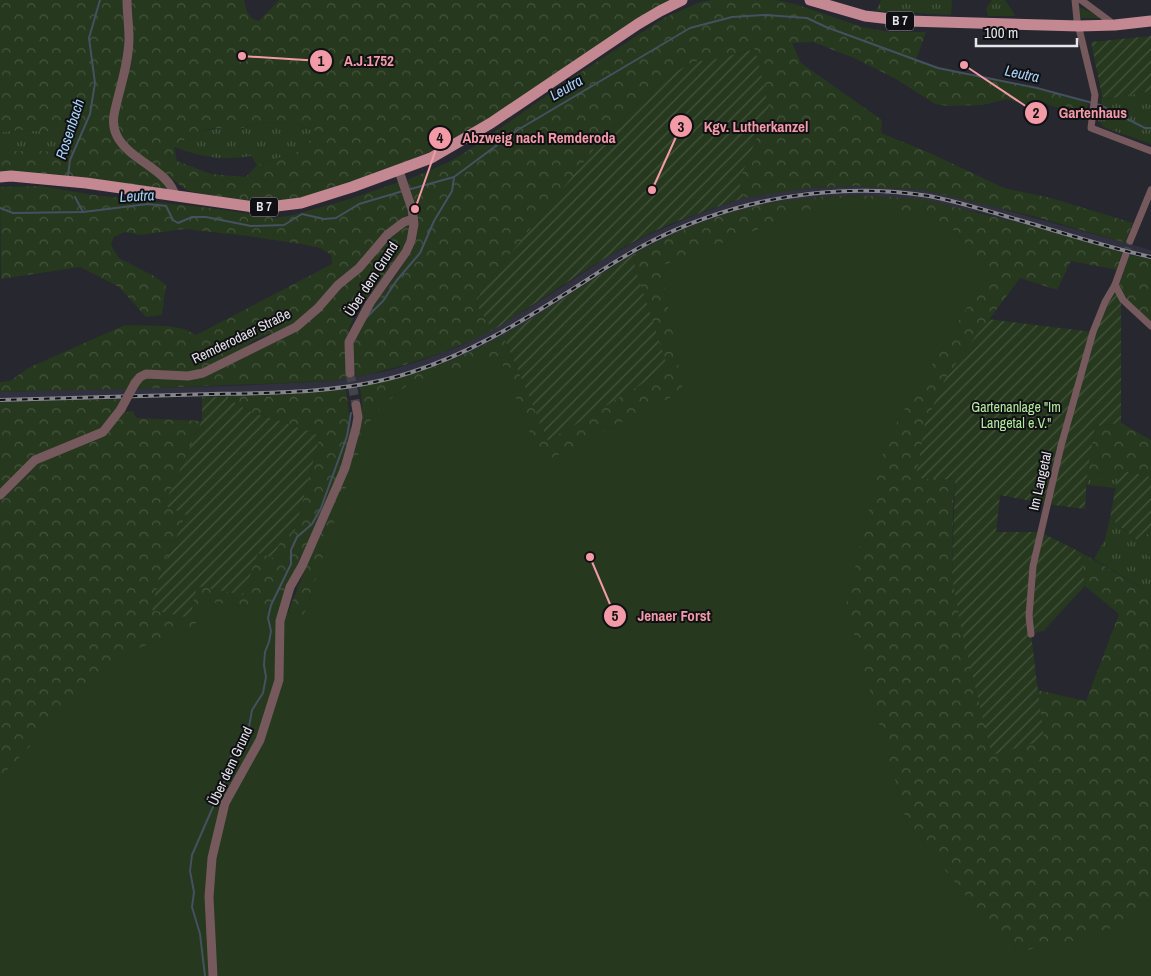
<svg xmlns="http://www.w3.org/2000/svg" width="1151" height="976" font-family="'Archivo Narrow',sans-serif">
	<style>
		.built { fill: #30303e }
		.grass { fill: url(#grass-tufts) }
		.forest { fill: url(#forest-crowns); fill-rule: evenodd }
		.park { fill: #26381d }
		.garden { fill: url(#garden-furrows) }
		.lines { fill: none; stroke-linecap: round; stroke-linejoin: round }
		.stream { stroke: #455160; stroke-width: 2 }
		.minor-tunnel { stroke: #43444b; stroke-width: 7; stroke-dasharray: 7 3.5; stroke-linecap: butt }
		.tertiary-tunnel { stroke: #43444b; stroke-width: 9; stroke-dasharray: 9 4.5; stroke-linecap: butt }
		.minor { stroke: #75595d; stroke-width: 7 }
		.tertiary { stroke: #75595d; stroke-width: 9 }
		.primary { stroke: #c38892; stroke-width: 11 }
		.rail-casing { stroke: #85868c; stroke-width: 4 }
		.rail { stroke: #101014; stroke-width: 2; stroke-dasharray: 5.5; stroke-linecap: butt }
		.tertiary-bridge { stroke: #75595d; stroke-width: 9 }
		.labels { text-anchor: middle; stroke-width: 4; stroke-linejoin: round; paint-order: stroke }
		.shield { fill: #101014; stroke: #a5a5aa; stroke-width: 1 }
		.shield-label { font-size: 12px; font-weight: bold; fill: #e5e5ea }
		.street-label { font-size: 14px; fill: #e5e5ea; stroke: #101014 }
		.park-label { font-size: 14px; fill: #b4ea9d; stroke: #101014 }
		.water-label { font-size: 15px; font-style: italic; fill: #a7d3f8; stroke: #101014 }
		.leader { fill: none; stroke: #f39aa7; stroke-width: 2 }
		.callout-dot { fill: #f39aa7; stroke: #101014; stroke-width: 2 }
		.mark-label { font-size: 15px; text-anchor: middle; font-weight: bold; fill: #111 }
		.callout-label { font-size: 15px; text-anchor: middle; font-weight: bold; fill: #f39aa7; stroke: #101014; stroke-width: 4; stroke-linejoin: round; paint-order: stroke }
	</style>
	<defs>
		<pattern id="grass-tufts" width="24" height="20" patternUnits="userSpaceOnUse" patternTransform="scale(1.25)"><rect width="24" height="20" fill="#26381d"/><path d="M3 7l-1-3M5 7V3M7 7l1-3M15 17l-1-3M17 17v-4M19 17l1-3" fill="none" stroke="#45553e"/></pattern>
		<pattern id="forest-crowns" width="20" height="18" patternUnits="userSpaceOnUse" patternTransform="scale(1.25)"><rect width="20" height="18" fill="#26381d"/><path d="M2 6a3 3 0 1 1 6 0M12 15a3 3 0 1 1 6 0" fill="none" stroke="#45553e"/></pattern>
		<pattern id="garden-furrows" width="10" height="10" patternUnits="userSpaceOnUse" patternTransform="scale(1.25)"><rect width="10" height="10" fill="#26381d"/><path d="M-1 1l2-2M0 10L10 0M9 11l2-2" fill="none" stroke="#45553e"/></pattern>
	</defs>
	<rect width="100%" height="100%" fill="#26272f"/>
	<!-- built -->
	<polygon class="built" points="854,186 924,190 981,203 1151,250 1151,259 1126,254 979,212 854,195 811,198 771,203 727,214 693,226 652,244 613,266 532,319 497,339 464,355 427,370 389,381 334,392 0,402 0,392 228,386 333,381 387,371 423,360 460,346 526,310 609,256 648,235 690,217 744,198 770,193 809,188"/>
	<!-- grass -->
	<g class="grass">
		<polygon points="881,0 952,0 951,15 876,11"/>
		<polygon points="992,0 1005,0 1015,15 1014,16 988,16 986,8"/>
		<polygon points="1079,7 1103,18 1081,18"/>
		<polygon points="1151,91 1151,144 1103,127 1098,121 1102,96 1108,99"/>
		<path d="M271,122l28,3 20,7 -22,20 -40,13 -6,-9c-28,5 -49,1 -77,-9l20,-14 30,-6 17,2 18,-6z"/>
		<polygon points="20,130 74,133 66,146 59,153 44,151 0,151 0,132"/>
		<polygon points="1119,470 1116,488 1087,485 1087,475"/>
		<polygon points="1110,518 1138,541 1141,552 1151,557 1151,593 1094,559 1105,539"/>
	</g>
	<!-- forest -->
	<g class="forest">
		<path d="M0,0h244c3,11 3,18 15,21l20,-21h395l-176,114 -40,23 -31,16 -86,33 -44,13 -43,4 -66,-12 -24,-18 -4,6 9,11 -169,-15v-24h44l15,2 7,-7 8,-13 -54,-3 -20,2zM271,122l28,3 20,7 -22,20 -40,13 -11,12 -35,-3 -34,-13 -3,-14c16,-11 39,-25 58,-16l27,-8z"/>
		<path d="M711,0h64l20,4 67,23 28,5h36l-10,28c56,20 117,22 172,44l-3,15 -45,-18 -4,7 -29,-9 -24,6 -35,1 -13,-2 -39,-25 -40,-20 -43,-17 -21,1 9,20 81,57 -1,13 49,20 74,35 47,10 82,25 -7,17 3,4 -96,-28 -109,-26 -70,-4 -45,2 -65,10 -5,-17 30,-73 -15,-59 -33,9 -28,4 -23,13 -28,23 -42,44 -118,147 -6,15 17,26c-44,22 -88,37 -137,47 -2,-11 -5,-23 -2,-34 5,-20 31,-52 43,-69 6,-9 14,-20 18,-30 6,-22 0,-45 -8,-64l42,-18 20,-12 100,-70 95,-62 34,-15z"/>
		<polygon points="399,182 409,211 406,219 317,307 278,334 269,334 254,340 249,344 246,350 202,372 151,372 129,389 0,392 0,382 10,381 30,367 125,325 167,326 185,329 196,335 332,264 331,255 320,248 301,244 247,236 184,229 141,235 125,232 114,237 111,245 119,258 154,276 166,285 162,315 146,317 119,287 80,267 1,279 0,187 41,186 94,195 218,209 274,218 293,215 353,198"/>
		<path d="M854,195l68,4 109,27 93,27 -6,17 -47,-9 -14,29 -37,-12 -75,101 -29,99 39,2 -2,24 -1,73 92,163 -7,-50 49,11 33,-87 -34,-28 -5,-34 71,41v383h-934l67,-353 76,-195 2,-25 -2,-17c50,-9 98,-25 143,-51l45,106 87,-173 -1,-14c42,-24 88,-41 136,-51 27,-5 56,-6 84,-8z"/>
		<path d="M409,224c7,30 -46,70 -57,97 -8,18 -4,39 -3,57l-16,3 -198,8 6,-10 47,-2 102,-45 109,-105z"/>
		<polygon points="1129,255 1151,259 1151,323 1121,295 1119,285"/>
		<polygon points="346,390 351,428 343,466 297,565 275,620 0,976 0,497 30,466 97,438 121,413 133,411 136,418 202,421 164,505 186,515 159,577 197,586 258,552 285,531 294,534 320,436 277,420 253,413 228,399 228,396"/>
		<polygon points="124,399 101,430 49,451 0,492 0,402"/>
		<polygon points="1121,423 1151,440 1151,477 1119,470 1087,475 1095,426"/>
		<polygon points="1151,531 1151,557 1141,552 1138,541"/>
	</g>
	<!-- park -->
	<polygon class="park" points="848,195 947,223 990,270 886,440 846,605 907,823 1012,953 1097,936 1151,905 1151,976 0,976 0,783 5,772 119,655 194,628 204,601 304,615 337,513 373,414 411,382 499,356 542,463 683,391 661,266"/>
	<!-- garden -->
	<g class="garden">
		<polygon points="1151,36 1151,91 1108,99 1102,96 1091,42"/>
		<path d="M755,49l14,59 -30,73 5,17c-32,11 -66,21 -97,37 -54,27 -102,64 -154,95l-17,-26 6,-15 118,-147 42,-44 28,-23 23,-13 28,-4z"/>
		<path d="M634,254l1,14 33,100 -120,73 -45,-106c45,-24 86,-55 131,-81z"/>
		<polygon points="1114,292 1116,292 1121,302 1121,423 1095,426 1087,475 1085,509 1047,504 1000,495 996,532 1040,532 1080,552 1085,586 1043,631 1031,634 1044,740 992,755 962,632 952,577 955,480 916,478 925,424 945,379 988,319 1093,332"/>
		<polygon points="228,396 228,399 253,413 277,420 320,436 294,534 285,531 273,558 258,553 243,595 197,586 190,618 152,610 159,577 186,515 164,505 202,421 202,397"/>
		<polygon points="1119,470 1151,477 1151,531 1138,541 1110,518"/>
	</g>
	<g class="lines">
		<!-- stream -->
		<g class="stream">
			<polyline points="68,176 70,160 90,114 95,83 89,38 100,0"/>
			<polyline points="407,190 454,177 516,131 690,28 732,17 766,15 807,18 826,27 938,68 1037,88 1100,105 1145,128 1151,128"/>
			<polyline points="75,197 83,212"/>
			<polyline points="0,208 13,213 83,212 148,204 166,206 173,220 178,223 192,217 206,217 251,226 284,225 302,214 324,219 336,218 359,204 403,191"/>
			<polyline points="366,318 383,301 397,280 420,253 434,221 452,191 454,178"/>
			<polyline points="205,976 200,934 192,907 194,892 190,871 192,855 226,777 229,761 237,743 249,727 252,710 263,693 266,677 264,665 265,652 269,642 271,631 268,618 271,605 291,564 291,550 297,537 312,524 321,508 347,436 351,413"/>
		</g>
		<!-- minor-tunnel -->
		<polyline class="minor-tunnel" points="1126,254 1130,241"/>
		<!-- tertiary-tunnel -->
		<polyline class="tertiary-tunnel" points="350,373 356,405"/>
		<!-- minor -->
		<g class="minor">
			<polyline points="1075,0 1077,20 1095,95 1091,128 1151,151"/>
			<polyline points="1081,0 1115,25"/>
			<polyline points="1130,241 1151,190"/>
			<polyline points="1115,285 1123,300 1151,326"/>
			<polyline points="1031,634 1029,616 1033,566 1061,446 1093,332 1105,302 1115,285 1126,254"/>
		</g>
		<!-- tertiary -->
		<g class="tertiary">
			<path d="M127,0c0,13 2,26 2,38 0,23 -8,46 -13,68 -3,11 -4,20 1,30 12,24 53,35 58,60"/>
			<polyline points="350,373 349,342 370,303 406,252 411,241 414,224 412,209 399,171"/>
			<polyline points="135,383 140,377 146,374 188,376 203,373 296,327 318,308 338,285 359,268 388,234 404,222 413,219"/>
			<polyline points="0,495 35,460 103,432 121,409"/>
			<polyline points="213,976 209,897 212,858 225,803 260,740 279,680 280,621 290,587 302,566 345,468 356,428 358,417 356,405"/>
		</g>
		<!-- primary -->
		<g class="primary">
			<polyline points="810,0 865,16 908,21 1079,26 1115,25 1151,21"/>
			<polyline points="0,177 11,176 86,183 254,207 269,207 301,203 352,187 431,158 491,123 638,24 660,11 682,0"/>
		</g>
		<!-- rail casing -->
		<g class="rail-casing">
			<path id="rail" d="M0,400c71,-2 141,-4 212,-6 65,-1 134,-1 197,-21 57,-18 107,-48 156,-79 27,-17 54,-36 83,-51 85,-44 186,-62 281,-47 26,5 52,13 76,20 49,14 97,30 146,41"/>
		</g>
		<!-- rail -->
		<use href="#rail" class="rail"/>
		<!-- tertiary-bridge -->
		<polyline class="tertiary-bridge" points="121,409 135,383"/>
	</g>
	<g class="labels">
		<!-- shield labels -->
		<g class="shield">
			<rect x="886" y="11.5" width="28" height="19" rx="4"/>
			<rect x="250" y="197.5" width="28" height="19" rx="4"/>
		</g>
		<g class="shield-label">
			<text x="900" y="25">B 7</text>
			<text x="264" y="211">B 7</text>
		</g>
		<!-- street labels -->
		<g class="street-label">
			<text transform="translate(371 279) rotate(-57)" y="5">Über dem Grund</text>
			<text transform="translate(241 336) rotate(-26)" y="5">Remderodaer Straße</text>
			<text transform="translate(1040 481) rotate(-77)" y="5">Im Langetal</text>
			<text transform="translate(230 766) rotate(-65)" y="5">Über dem Grund</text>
		</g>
		<!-- park labels -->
		<g class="park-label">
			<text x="1016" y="412">Gartenanlage "Im<tspan x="1016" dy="16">Langetal e.V."</tspan></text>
		</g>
		<!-- water labels -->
		<g class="water-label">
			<text transform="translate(1022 74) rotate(12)" y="5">Leutra</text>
			<text transform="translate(566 88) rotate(-30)" y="5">Leutra</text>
			<text transform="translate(70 129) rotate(-72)" y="5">Rosenbach</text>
			<text transform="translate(137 196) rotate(-3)" y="5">Leutra</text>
		</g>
	</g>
	<!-- callouts -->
	<path class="leader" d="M242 56L321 61M964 65L1036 113M652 190L681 126M415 209L440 138M590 557L615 616"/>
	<g class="callout-dot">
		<circle cx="242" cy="56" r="5"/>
		<circle cx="964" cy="65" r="5"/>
		<circle cx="652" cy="190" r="5"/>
		<circle cx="415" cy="209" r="5"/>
		<circle cx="590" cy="557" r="5"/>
		<circle cx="321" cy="61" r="12"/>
		<circle cx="1036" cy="113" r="12"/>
		<circle cx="681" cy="126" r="12"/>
		<circle cx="440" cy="138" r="12"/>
		<circle cx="615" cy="616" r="12"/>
	</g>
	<g class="mark-label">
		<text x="321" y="66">1</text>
		<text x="1036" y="118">2</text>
		<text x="681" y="132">3</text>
		<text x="440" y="143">4</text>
		<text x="615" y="621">5</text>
	</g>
	<g class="callout-label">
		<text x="369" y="66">A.J.1752</text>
		<text x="1093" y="118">Gartenhaus</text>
		<text x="756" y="132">Kgv. Lutherkanzel</text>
		<text x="539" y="143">Abzweig nach Remderoda</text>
		<text x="674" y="621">Jenaer Forst</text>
	</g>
	<!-- scale -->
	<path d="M976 38v8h101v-8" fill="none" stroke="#e5e5ea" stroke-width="2.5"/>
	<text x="984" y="38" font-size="15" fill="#e5e5ea" stroke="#101014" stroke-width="4" paint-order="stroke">100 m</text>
</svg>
